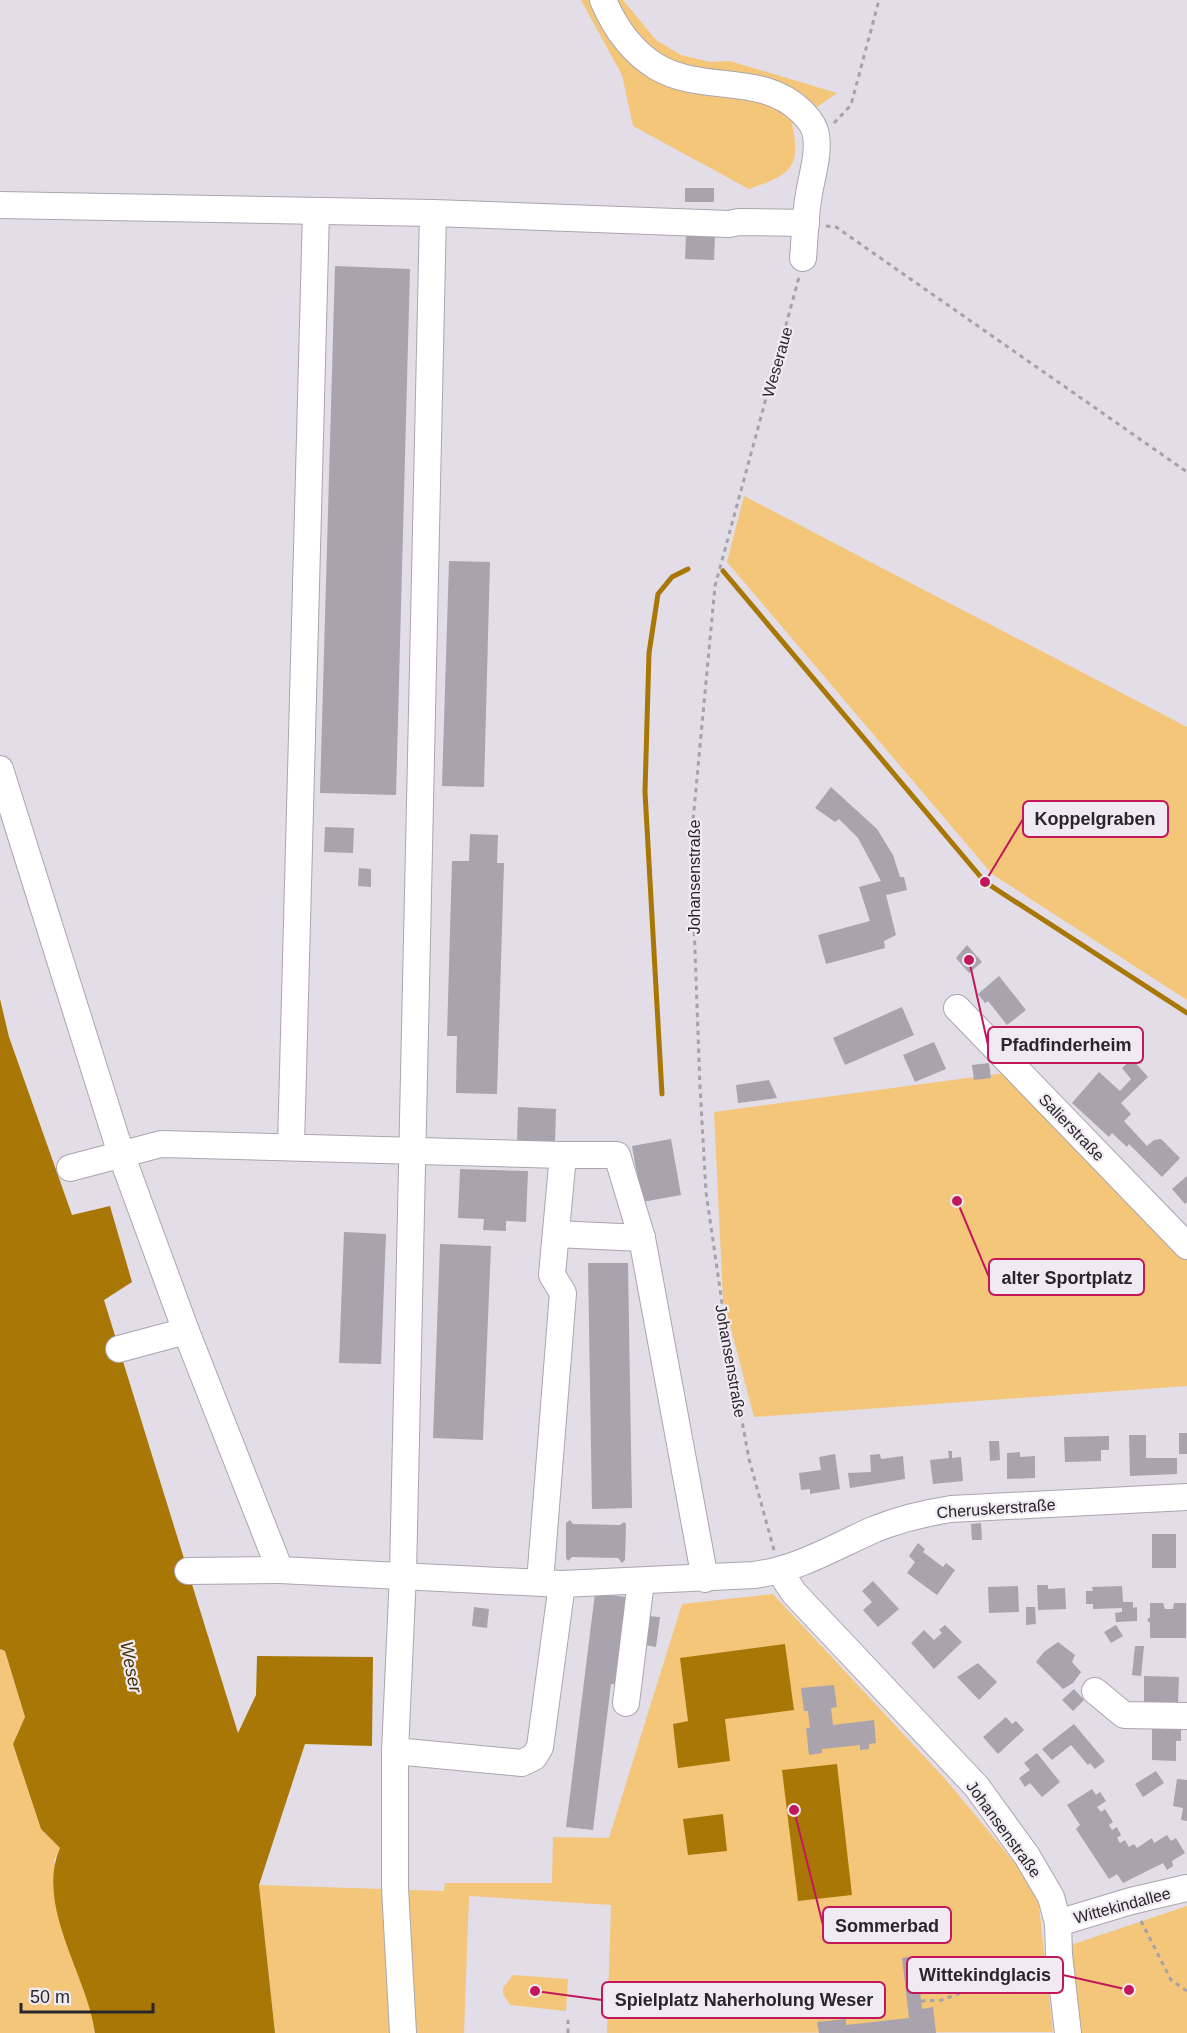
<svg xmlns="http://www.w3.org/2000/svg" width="1187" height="2033" font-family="Helvetica,sans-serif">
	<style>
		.green { fill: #f4c67a }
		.water { fill: #a97705 }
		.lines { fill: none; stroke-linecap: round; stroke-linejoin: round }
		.stream { stroke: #a97705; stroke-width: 5 }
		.building { fill: #a8a3ac }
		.minor-casing { stroke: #aaa5ae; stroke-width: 28 }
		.path { stroke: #a6a2a9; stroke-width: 3; stroke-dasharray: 4.5 4.5; stroke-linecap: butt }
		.minor { stroke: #fff; stroke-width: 26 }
		.labels { text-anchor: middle; stroke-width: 4.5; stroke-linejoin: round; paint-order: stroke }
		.street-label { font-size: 16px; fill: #29262a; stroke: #f0eaf3 }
		.water-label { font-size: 18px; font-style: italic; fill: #432e05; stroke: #f0eaf3 }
		.leader { fill: none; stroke: #c2185b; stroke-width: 2 }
		.callout-dot { fill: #c2185b; stroke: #f0eaf3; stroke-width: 2 }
		.callout { fill: #f0eaf3; stroke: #c2185b; stroke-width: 2 }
		.callout-label { font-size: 18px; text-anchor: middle; font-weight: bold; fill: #29262a }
	</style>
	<rect width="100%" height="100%" fill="#e2dde6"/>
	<!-- green -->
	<g class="green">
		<path d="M581,0h42l33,40 25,15 29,7 20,-1 107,32 -45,31c10,46 -3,51 -43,65l-116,-63 -11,-51z"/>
		<polygon points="744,496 1187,727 1187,1000 992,874 727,562"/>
		<polygon points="1012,1072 1187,1256 1187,1386 754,1417 723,1298 714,1112"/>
		<polygon points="773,1594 947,1781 1023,1873 1038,1897 1053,2032 607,2033 611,1905 469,1896 464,2033 275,2033 259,1885 444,1891 445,1883 552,1883 553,1837 609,1838 682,1604"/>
		<polygon points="0,1649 5,1651 25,1717 13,1744 41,1829 60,1848 54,1861 80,1978 92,2009 95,2033 0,2033"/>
		<polygon points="1187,1906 1187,2033 1073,2033 1068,1946"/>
		<polygon points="513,1975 568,1979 566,2011 510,2005 503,1994 503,1988"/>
	</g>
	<!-- water -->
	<g class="water">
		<path d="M0,999l9,38 63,178 38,-9 22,76 -28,18 134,433 18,-38 1,-39 116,1 -1,89 -67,-2 -46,141 16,148h-180c-8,-59 -60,-126 -35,-185l-19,-19 -28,-85 12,-27 -20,-66 -5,-2z"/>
		<polygon points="785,1644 794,1710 725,1719 730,1761 678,1768 673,1724 688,1721 680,1658"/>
		<polygon points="837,1764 852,1895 798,1901 782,1770"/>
		<polygon points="723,1814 727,1851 688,1855 683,1819"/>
	</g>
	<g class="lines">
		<!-- stream -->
		<g class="stream">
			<polyline points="723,571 985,882 1187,1013"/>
			<polyline points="662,1094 645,792 649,653 658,594 672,577 688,569"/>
		</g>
	</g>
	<!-- building -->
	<g class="building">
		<rect x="685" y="188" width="29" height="14"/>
		<polygon points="686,235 715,236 714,260 685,259"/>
		<polygon points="335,266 410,269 396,795 320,793"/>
		<polygon points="449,561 490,562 484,787 442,786"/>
		<polygon points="831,787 877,829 893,855 900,877 904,877 907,890 886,895 896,935 884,941 885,948 826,964 818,935 870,921 859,887 881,881 858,838 839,819 835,822 815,808"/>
		<polygon points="325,827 354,828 353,853 324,852"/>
		<polygon points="470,834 498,835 497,863 504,863 497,1094 456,1093 457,1036 447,1036 452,861 469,861"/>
		<polygon points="359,868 371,869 371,887 358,886"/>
		<polygon points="967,945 982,962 969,973 956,958"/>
		<polygon points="999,976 1026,1010 1007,1025 988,1001 985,1003 978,994"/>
		<polygon points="902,1007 914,1035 845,1065 833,1038"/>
		<polygon points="934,1042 946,1069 915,1082 903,1055"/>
		<polygon points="1132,1059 1148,1077 1121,1103 1131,1114 1124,1121 1147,1146 1154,1140 1161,1139 1180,1158 1162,1177 1129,1144 1127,1147 1112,1133 1109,1137 1072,1103 1099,1072 1120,1091 1131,1079 1122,1068"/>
		<polygon points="989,1063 991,1078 974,1080 972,1065"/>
		<polygon points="769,1080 777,1098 738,1103 736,1085"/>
		<polygon points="518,1107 556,1109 555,1143 517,1142"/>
		<polygon points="671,1139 681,1195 642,1202 632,1146"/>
		<polygon points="460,1169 528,1171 526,1222 506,1221 506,1231 483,1230 484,1219 458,1218"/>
		<polygon points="1187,1176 1187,1202 1185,1204 1172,1189"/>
		<polygon points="344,1232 386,1234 381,1364 339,1363"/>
		<polygon points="440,1244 491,1246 483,1440 433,1438"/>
		<polygon points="588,1263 628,1263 632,1508 592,1509"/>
		<rect x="1179" y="1433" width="8" height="21"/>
		<polygon points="1129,1435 1146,1435 1146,1458 1177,1458 1177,1474 1130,1476"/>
		<polygon points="1109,1436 1109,1450 1101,1450 1101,1461 1065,1462 1064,1437"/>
		<polygon points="989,1441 999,1441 1000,1460 990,1461"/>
		<polygon points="948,1451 952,1451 952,1458 961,1457 963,1481 933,1484 930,1460 949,1458"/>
		<polygon points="1020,1452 1020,1457 1035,1456 1035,1478 1007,1479 1007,1453"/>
		<polygon points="835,1454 840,1489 810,1494 810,1489 801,1490 799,1473 821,1470 819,1457"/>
		<polygon points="880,1454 881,1459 903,1456 905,1479 850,1488 848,1473 871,1472 870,1455"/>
		<polygon points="570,1520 573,1524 620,1525 624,1522 626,1524 625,1560 622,1563 618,1558 572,1557 568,1561 566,1558 566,1523"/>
		<polygon points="981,1523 982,1540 972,1540 971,1524"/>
		<rect x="1152" y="1534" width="24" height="34"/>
		<polygon points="918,1543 925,1549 923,1552 943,1567 946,1563 955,1570 937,1595 907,1573 915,1562 909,1556"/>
		<polygon points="873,1581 899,1609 878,1627 863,1610 872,1602 862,1591"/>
		<polygon points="1037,1585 1048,1585 1048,1589 1065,1588 1066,1609 1038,1610"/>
		<polygon points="1018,1586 1019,1612 989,1613 988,1587"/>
		<polygon points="1122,1586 1123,1602 1133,1602 1133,1608 1137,1607 1137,1621 1116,1622 1115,1613 1122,1612 1122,1608 1093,1609 1093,1604 1086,1604 1086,1591 1093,1591 1092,1587"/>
		<polygon points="595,1593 633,1598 622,1685 611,1684 593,1830 566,1827"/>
		<polygon points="1150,1603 1163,1603 1165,1609 1173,1609 1174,1603 1186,1603 1186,1638 1150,1638 1150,1623 1147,1620 1150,1617"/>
		<polygon points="474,1607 489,1609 487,1628 472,1626"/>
		<polygon points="1026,1607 1035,1607 1036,1624 1026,1625"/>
		<polygon points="648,1616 660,1617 656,1647 645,1645"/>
		<polygon points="945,1625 962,1642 934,1669 911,1643 924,1630 934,1640 942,1633 939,1630"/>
		<polygon points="1116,1625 1123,1636 1111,1643 1104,1632"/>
		<polygon points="1058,1642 1075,1655 1072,1662 1081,1672 1073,1683 1063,1689 1036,1662 1044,1652"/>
		<polygon points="1135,1646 1144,1646 1141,1676 1132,1675"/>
		<polygon points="978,1663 997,1682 979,1700 957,1677"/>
		<polygon points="1144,1676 1179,1677 1178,1703 1144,1702"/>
		<polygon points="834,1685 837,1707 831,1708 833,1725 874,1720 876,1743 869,1744 869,1749 860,1750 860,1745 822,1749 822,1753 809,1755 806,1728 810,1728 808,1711 804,1711 801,1688"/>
		<polygon points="1074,1689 1084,1700 1073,1711 1062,1700"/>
		<polygon points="1006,1717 1012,1724 1016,1721 1024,1730 998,1754 983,1737"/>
		<polygon points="1074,1724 1105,1761 1095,1769 1090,1763 1088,1765 1071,1745 1052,1760 1042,1749"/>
		<polygon points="1152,1726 1181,1727 1181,1741 1176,1741 1176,1761 1152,1760"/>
		<polygon points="1037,1753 1060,1782 1042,1797 1030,1783 1025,1787 1019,1778 1030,1770 1024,1763"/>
		<polygon points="1156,1771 1164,1783 1143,1797 1135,1784"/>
		<polygon points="1177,1779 1187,1780 1187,1821 1181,1820 1183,1808 1173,1806"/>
		<polygon points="1092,1789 1096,1795 1100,1792 1106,1801 1097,1807 1101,1812 1105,1809 1113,1822 1109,1825 1112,1830 1117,1827 1121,1835 1117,1838 1120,1843 1125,1840 1129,1847 1134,1844 1137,1848 1152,1838 1154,1843 1167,1835 1171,1841 1176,1838 1185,1853 1172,1861 1173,1866 1167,1870 1163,1863 1123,1883 1117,1874 1109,1879 1076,1829 1080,1825 1067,1805"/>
		<polygon points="916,1956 922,2009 933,2007 936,2033 819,2033 817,2022 846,2019 846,2025 909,2018 902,1958"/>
	</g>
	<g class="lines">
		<!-- minor casing -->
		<g class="minor-casing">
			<g id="minor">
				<path d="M603,0c11,26 29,52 54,67 46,27 105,5 145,45 6,6 13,14 14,23 3,20 -4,40 -7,59 -4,21 -4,43 -6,64"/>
				<polyline points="0,205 433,213 729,224 739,222 806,223"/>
				<polyline points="433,213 403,1574 395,1751 522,1763 534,1757 540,1747 562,1584"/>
				<path d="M0,769l121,385 65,177 94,239 282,14 192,-9c45,-6 80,-28 121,-46 25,-10 50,-16 76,-20l236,-12"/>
				<polyline points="957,1008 1187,1246"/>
				<polyline points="291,1146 316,212"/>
				<polyline points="563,1155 617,1155 642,1238 705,1579"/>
				<polyline points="70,1168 161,1144 563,1155 552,1275 563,1293 540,1582"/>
				<polyline points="556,1234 642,1238"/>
				<polyline points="119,1349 186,1331"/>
				<polyline points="188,1571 280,1570"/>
				<polyline points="780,1572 794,1593 977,1787 1027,1856 1051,1897 1058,1923 1059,1955 1068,2033"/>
				<polyline points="1095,1691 1124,1715 1187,1716"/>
				<polyline points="626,1703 641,1581"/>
				<polyline points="395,1751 395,1888 403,2033"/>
				<polyline points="1058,1923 1131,1901 1187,1888"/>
			</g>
		</g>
		<!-- path -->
		<g class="path">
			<polyline points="834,123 851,105 879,0"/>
			<polyline points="826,226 836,227 1187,472"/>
			<polyline points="774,1550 749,1459 728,1345 706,1192 700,1087 691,842 715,586 799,277"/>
			<polyline points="1141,1921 1171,1980 1187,1991"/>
			<polyline points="921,2001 942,2000 1038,1963"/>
			<polyline points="568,2033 568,2020"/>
		</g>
		<!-- minor -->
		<use href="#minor" class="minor"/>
	</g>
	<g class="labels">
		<!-- street labels -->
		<g class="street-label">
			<text transform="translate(777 362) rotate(-74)" y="6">Weseraue</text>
			<text transform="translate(694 877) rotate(-90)" y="6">Johansenstraße</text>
			<text transform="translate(1072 1127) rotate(46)" y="6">Salierstraße</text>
			<text transform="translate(731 1361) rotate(80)" y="6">Johansenstraße</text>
			<text transform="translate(996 1508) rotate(-4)" y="6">Cheruskerstraße</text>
			<text transform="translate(1004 1829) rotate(54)" y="6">Johansenstraße</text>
			<text transform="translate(1122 1905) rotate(-15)" y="6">Wittekindallee</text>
		</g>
		<!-- water labels -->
		<g class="water-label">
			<text transform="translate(131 1667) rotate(79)" y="6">Weser</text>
		</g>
	</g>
	<!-- callouts -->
	<path class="leader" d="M985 882L1023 819M969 960L988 1045M957 1201L989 1277M794 1810L823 1925M1129 1990L1063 1975M535 1991L602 2000"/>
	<g class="callout-dot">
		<circle cx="985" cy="882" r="6"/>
		<circle cx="969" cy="960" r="6"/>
		<circle cx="957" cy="1201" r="6"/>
		<circle cx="794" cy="1810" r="6"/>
		<circle cx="1129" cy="1990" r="6"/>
		<circle cx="535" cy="1991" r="6"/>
	</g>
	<g class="callout">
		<rect x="1023" y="801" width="145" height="36" rx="6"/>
		<rect x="988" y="1027" width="155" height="36" rx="6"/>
		<rect x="989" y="1259" width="155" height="36" rx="6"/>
		<rect x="823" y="1907" width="128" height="36" rx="6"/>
		<rect x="907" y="1957" width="156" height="36" rx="6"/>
		<rect x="602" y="1982" width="283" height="36" rx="6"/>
	</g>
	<g class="callout-label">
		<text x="1095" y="825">Koppelgraben</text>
		<text x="1066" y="1051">Pfadfinderheim</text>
		<text x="1067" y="1284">alter Sportplatz</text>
		<text x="887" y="1932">Sommerbad</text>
		<text x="985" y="1981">Wittekindglacis</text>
		<text x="744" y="2006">Spielplatz Naherholung Weser</text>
	</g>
	<!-- scale -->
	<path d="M21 2003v9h132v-9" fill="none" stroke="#29262a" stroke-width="3"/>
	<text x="30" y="2003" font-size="18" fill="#29262a" stroke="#f0eaf3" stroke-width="4.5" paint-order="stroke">50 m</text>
</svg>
